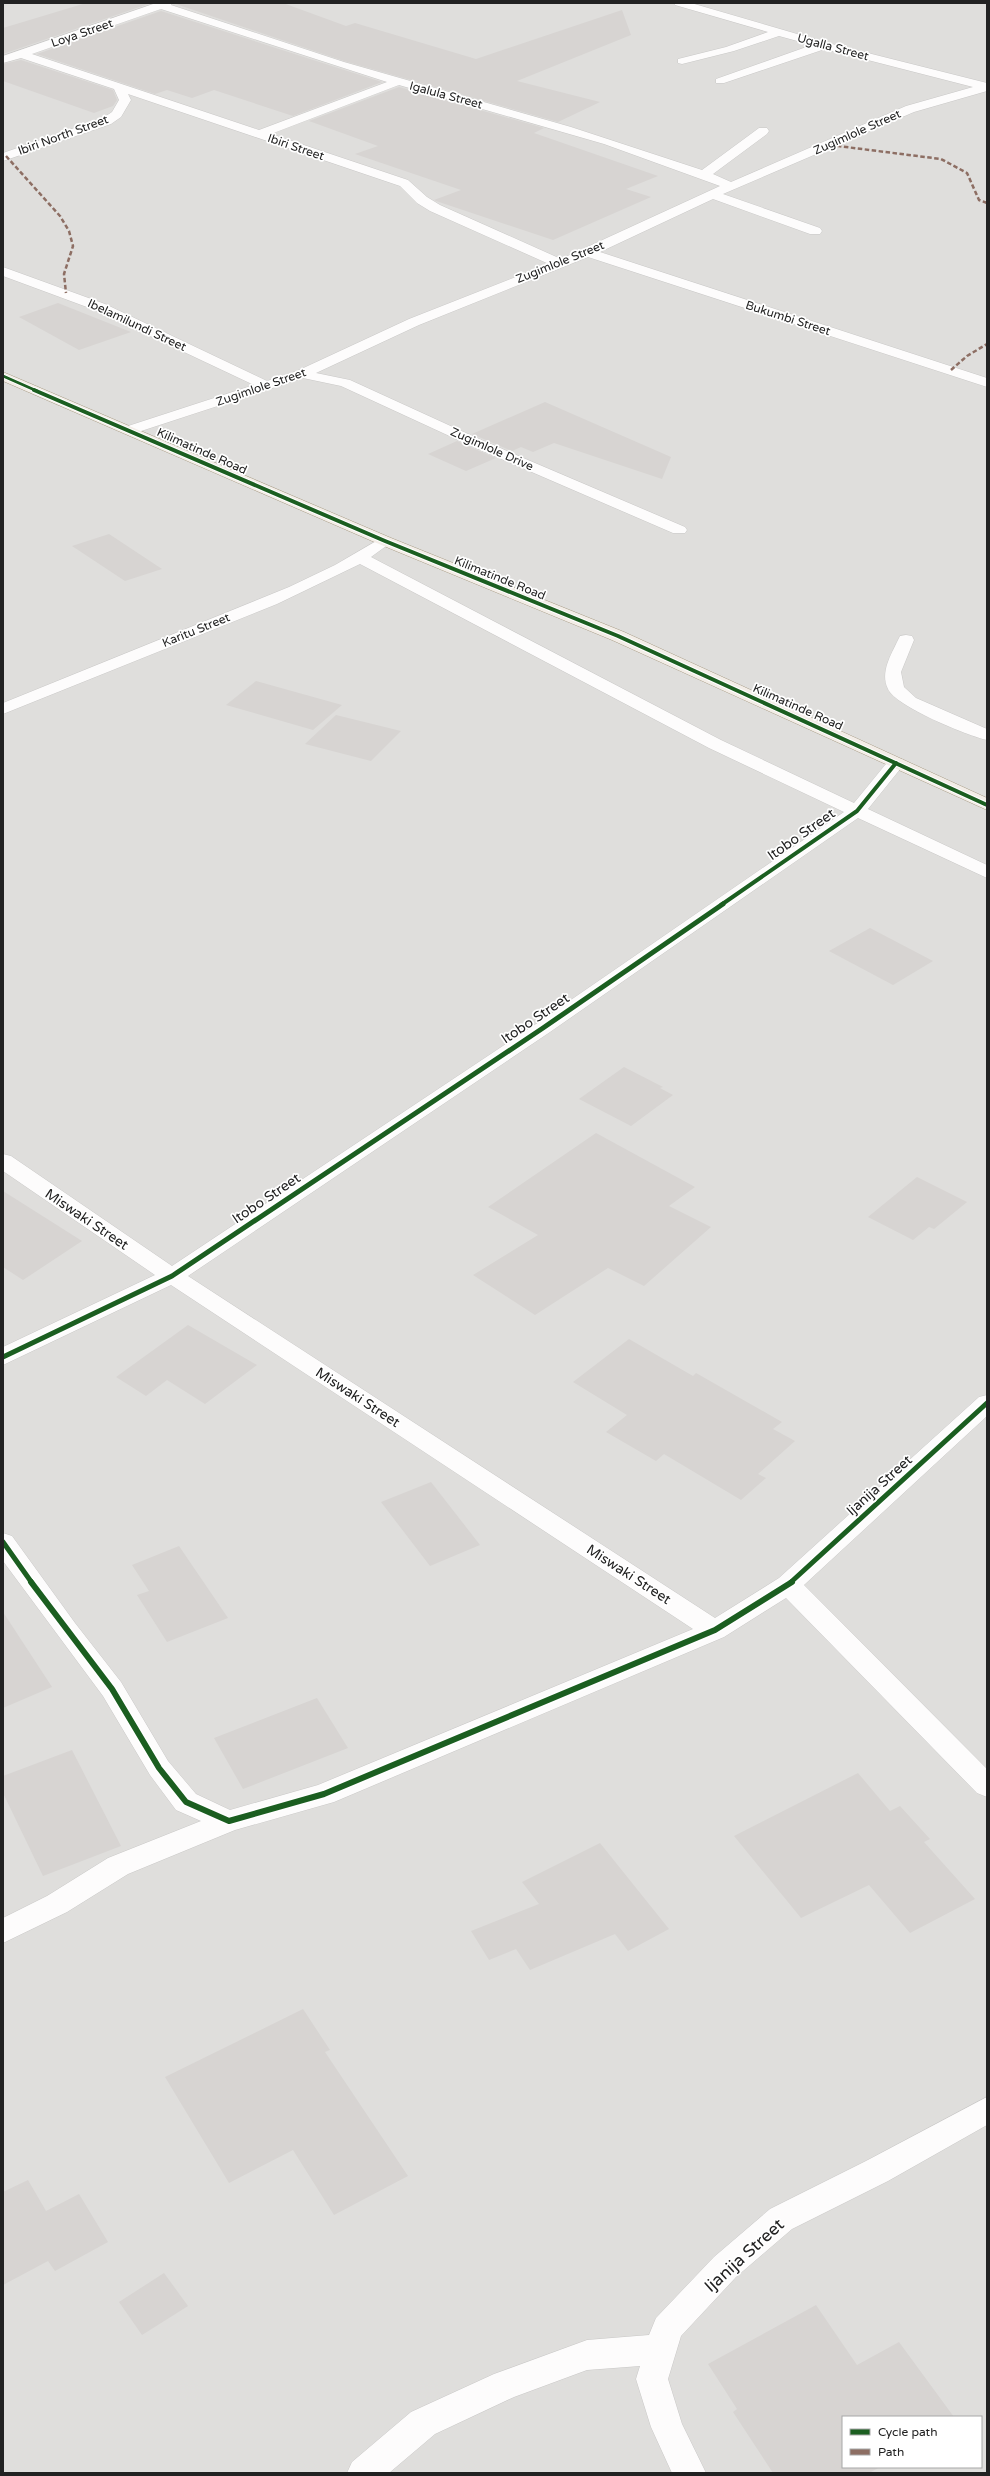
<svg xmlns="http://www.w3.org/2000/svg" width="990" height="2476" font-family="'Varela Round',sans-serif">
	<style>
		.residential { fill: #dfdedc; fill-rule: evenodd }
		.building { fill: #d7d4d2 }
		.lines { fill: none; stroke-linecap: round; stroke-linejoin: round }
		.minor-casing { stroke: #c9c8c7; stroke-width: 1 }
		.major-casing { stroke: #a79c86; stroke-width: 1 }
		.minor { fill: #fdfcfc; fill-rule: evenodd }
		.major { fill: #f3ede7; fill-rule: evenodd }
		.quiet { stroke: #8d6e63; stroke-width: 2.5; stroke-dasharray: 4.5 2.5; stroke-linecap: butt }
		.cycleway-far3-casing { stroke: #fff; stroke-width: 4.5 }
		.cycleway-far2-casing { stroke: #fff; stroke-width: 6 }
		.cycleway-far1-casing { stroke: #fff; stroke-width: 8 }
		.cycleway-casing { stroke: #fff; stroke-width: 9 }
		.cycleway-far3 { stroke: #1b5e20; stroke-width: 3 }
		.cycleway-far2 { stroke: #1b5e20; stroke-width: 4 }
		.cycleway-far1 { stroke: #1b5e20; stroke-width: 5 }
		.cycleway { stroke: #1b5e20; stroke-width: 6 }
		.labels { text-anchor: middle; stroke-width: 3.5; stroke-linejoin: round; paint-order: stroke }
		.far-street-label { font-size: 12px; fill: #222; stroke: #fff }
		.street-label { font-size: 14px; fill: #222; stroke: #fff }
		.near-street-label { font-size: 17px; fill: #222; stroke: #fff }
	</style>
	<rect width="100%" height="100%" fill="#f0eeeb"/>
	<!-- residential -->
	<path class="residential" d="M3,3h984v2470h-984zM843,2417h138v50h-138z"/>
	<!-- building -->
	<g class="building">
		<polygon points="86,3 151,3 3,54 3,28"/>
		<polygon points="173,3 283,3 346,26 355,23 476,59 622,10 631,35 517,81 600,102 558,122 344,61"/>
		<polygon points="161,11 382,82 293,116 214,90 192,98 167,90 155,94 37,54"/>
		<polygon points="21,60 113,90 117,100 113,106 94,113 3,81 3,64"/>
		<polygon points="399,87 544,128 534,133 658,176 626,189 651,197 553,240 436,201 434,200 461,190 355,154 378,146 309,121"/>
		<polygon points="58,303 131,332 79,350 19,317"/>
		<polygon points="545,402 671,457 662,479 554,443 533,452 521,447 512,451 472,434"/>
		<polygon points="457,441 468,446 496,458 466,471 428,454"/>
		<polygon points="109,534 162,569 125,581 72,546"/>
		<polygon points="256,681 342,705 313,730 226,705"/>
		<polygon points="336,715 401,731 371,761 305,744"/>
		<polygon points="870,928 933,961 893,985 829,951"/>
		<polygon points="624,1067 663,1087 660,1088 673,1095 631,1126 579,1099"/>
		<polygon points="596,1133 695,1187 669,1206 711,1227 644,1286 608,1268 535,1315 473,1275 538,1235 488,1207"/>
		<polygon points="917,1177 967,1202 934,1229 929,1227 913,1240 868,1217"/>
		<polygon points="3,1191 82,1241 23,1280 3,1267"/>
		<polygon points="188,1325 257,1365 205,1404 167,1380 146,1396 116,1377"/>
		<polygon points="629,1339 693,1376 696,1373 782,1422 773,1429 795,1441 758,1474 766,1478 741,1500 664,1454 656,1461 606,1432 627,1415 573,1382"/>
		<polygon points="431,1482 480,1545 430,1566 381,1502"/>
		<polygon points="179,1546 228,1618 167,1642 137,1595 149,1591 132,1565"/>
		<polygon points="3,1612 52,1687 3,1708"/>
		<polygon points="317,1698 348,1748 243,1789 214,1738"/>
		<polygon points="72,1750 121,1846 43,1876 3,1793 3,1776"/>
		<polygon points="858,1773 890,1811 900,1806 930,1839 924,1842 975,1899 910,1933 869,1885 801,1918 734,1836"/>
		<polygon points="600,1843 669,1929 628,1951 615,1934 530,1970 516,1949 489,1960 471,1931 539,1904 522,1882"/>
		<polygon points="303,2009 330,2050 325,2052 408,2176 334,2215 293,2150 229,2183 165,2077"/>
		<polygon points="28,2180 46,2211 79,2194 108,2242 55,2271 48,2261 3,2285 3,2192"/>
		<polygon points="164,2273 188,2306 142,2335 119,2302"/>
		<polygon points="816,2305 857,2365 899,2342 954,2417 843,2417 843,2467 880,2467 869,2473 773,2473 733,2412 737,2409 708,2364"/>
	</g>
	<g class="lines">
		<!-- minor casing -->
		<g class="minor-casing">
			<g id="minor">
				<path d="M156,3h16l-1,2 173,57 227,65 131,43 57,-42h8l2,3 -2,3 -54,40 18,8 175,-76 67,-19 -148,-38 -101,34h-8v-4l96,-34 -33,-9 -45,15 -52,13 -4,-1v-4l48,-12 42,-15 -93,-27 -1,-2h17l137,40 159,40v8l-73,21 -191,82 97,34 2,3 -2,3h-10l-97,-35 -113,53 387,126v9l-399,-130 -169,68 -103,48 34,7 129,59 206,88 2,3 -2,3h-12l-204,-88 -128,-59 -38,-8 -168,55h-10l-2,-3 2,-3 129,-42 -159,-75 -92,-34v-9l102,37 162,77 30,-10 112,-52 140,-55 -119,-53 -13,-8 -17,-17 -272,-92 3,6 -10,17 -10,7 -108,37v-8l100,-35 9,-6 7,-12 -5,-11 -93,-31 -18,5v-7zM161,9l226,73 -128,48 -227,-76zM399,85l205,59 116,42 -159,73 -121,-54 -13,-8 -19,-17 -137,-46z"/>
				<polygon points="385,536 393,541 371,557 721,740 854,803 890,759 902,759 905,763 868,809 987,865 987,878 858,818 550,1032 188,1276 715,1618 779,1578 979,1397 987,1395 987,1416 804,1585 987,1769 987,1797 977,1793 786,1598 724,1637 334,1802 235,1830 128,1874 67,1912 3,1943 3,1918 47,1896 108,1858 201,1821 176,1810 150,1775 103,1696 3,1561 3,1533 12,1536 75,1623 121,1682 168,1761 196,1794 230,1810 318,1785 693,1629 171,1285 3,1365 3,1347 155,1275 3,1171 3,1154 11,1156 172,1266 536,1024 844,812 709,748 360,564 277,604 3,714 3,703 289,587 335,565"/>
				<path d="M906,635l6,1 2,4 -13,32 3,15 12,11 71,31v11c-19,-4 -92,-34 -99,-51 -8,-17 3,-34 10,-49l2,-4z"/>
				<polygon points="987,2097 987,2125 888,2181 792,2229 736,2277 681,2336 668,2379 682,2424 706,2473 672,2473 651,2427 636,2379 640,2366 587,2370 514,2397 435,2434 389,2473 347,2473 352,2462 411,2412 494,2374 587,2340 649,2335 656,2318 714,2257 770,2209 866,2161"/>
			</g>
		</g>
		<!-- major casing -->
		<g class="major-casing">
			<polygon id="major" points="3,372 391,538 624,632 987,798 987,810 612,640 379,544 3,381"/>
		</g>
		<!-- minor -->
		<use href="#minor" class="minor"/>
		<!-- major -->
		<use href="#major" class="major"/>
		<!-- quiet -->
		<g class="quiet">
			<polyline points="830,145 941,159 967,173 979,200 987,203"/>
			<polyline points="6,156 60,216 69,231 73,246 64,274 66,293"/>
			<polyline points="951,370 967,356 987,344"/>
		</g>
		<!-- cycleway-far3 casing -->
		<g class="cycleway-far3-casing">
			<polyline id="cycleway-far3" points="3,376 37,391"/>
		</g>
		<!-- cycleway-far2 casing -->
		<g class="cycleway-far2-casing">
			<g id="cycleway-far2">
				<polyline points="34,390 385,541 618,636 987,805"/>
				<polyline points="721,905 857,811 896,763"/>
			</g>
		</g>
		<!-- cycleway-far1 casing -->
		<g class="cycleway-far1-casing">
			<g id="cycleway-far1">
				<polyline points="3,1357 172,1276 543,1028 723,904"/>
				<polyline points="3,1542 32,1583"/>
				<polyline points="790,1583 987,1403"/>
			</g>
		</g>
		<!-- cycleway casing -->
		<g class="cycleway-casing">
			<polyline id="cycleway" points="31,1582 112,1689 159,1768 186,1802 229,1821 324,1794 715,1630 792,1582"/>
		</g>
		<!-- cycleway-far3 -->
		<use href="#cycleway-far3" class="cycleway-far3"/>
		<!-- cycleway-far2 -->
		<use href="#cycleway-far2" class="cycleway-far2"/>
		<!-- cycleway-far1 -->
		<use href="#cycleway-far1" class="cycleway-far1"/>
		<!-- cycleway -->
		<use href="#cycleway" class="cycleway"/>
	</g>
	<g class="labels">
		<!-- far-street labels -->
		<g class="far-street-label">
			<text transform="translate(82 33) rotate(-19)" y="4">Loya Street</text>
			<text transform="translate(833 47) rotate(15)" y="4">Ugalla Street</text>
			<text transform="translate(446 95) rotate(15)" y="4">Igalula Street</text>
			<text transform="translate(857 132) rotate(-24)" y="4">Zugimlole Street</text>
			<text transform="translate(63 135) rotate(-20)" y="4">Ibiri North Street</text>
			<text transform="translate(296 147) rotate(19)" y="4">Ibiri Street</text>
			<text transform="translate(560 262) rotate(-22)" y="4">Zugimlole Street</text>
			<text transform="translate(788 318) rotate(18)" y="4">Bukumbi Street</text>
			<text transform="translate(137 325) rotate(25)" y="4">Ibelamilundi Street</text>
			<text transform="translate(261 387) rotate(-19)" y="4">Zugimlole Street</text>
			<text transform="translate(492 449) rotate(24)" y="4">Zugimlole Drive</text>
			<text transform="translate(202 451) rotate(24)" y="4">Kilimatinde Road</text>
			<text transform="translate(500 578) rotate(22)" y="4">Kilimatinde Road</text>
			<text transform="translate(196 630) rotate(-22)" y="4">Karitu Street</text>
			<text transform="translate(798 707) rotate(24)" y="4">Kilimatinde Road</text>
		</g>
		<!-- street labels -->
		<g class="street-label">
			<text transform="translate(801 834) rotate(-35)" y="5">Itobo Street</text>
			<text transform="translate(535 1018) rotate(-34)" y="5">Itobo Street</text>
			<text transform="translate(266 1198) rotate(-34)" y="5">Itobo Street</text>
			<text transform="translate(87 1219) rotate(34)" y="5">Miswaki Street</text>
			<text transform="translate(358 1397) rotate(33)" y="5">Miswaki Street</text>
			<text transform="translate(879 1485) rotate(-42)" y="5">Ijanija Street</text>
			<text transform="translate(629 1574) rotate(33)" y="5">Miswaki Street</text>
		</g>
		<!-- near-street labels -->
		<g class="near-street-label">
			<text transform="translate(744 2255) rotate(-42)" y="6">Ijanija Street</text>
		</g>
	</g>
	<!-- border -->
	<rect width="990" height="2476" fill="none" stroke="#222222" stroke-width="8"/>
	<!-- legend -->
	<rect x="842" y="2416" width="140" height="52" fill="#ffffff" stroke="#a7a7a7"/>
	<rect x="850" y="2429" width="20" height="6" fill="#1b5e20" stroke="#a7a7a7"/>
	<text x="878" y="2436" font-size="12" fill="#222222">Cycle path</text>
	<rect x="850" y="2449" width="20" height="6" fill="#8d6e63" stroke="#a7a7a7"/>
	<text x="878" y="2456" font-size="12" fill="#222222">Path</text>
</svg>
